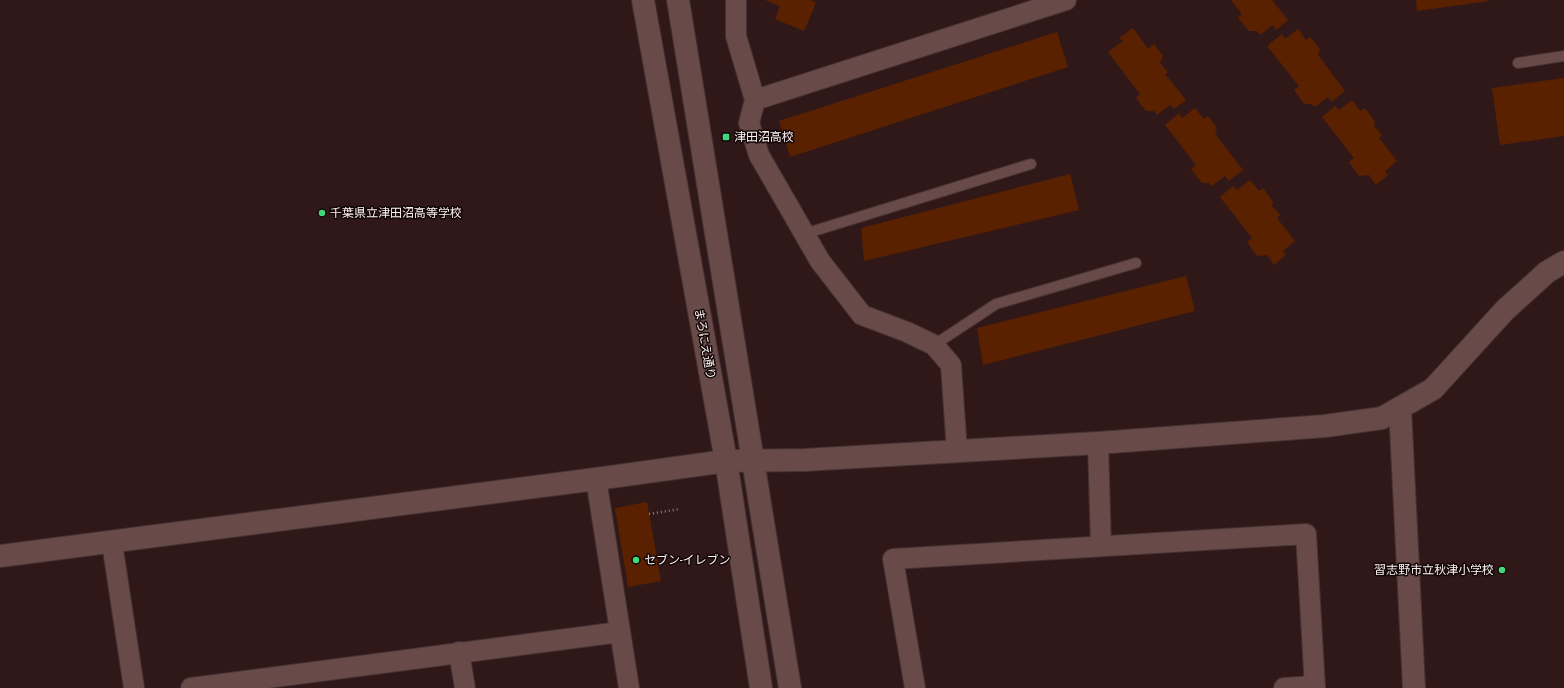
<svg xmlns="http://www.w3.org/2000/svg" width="1564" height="688" font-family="Jost,'Noto Sans JP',sans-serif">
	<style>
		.building { fill: #592100 }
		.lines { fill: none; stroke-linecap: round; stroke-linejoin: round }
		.service-casing { stroke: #453333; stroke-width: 12 }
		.minor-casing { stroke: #453333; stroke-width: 22 }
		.tertiary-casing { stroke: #453333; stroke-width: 24 }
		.path { stroke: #917f7f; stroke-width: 2.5; stroke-dasharray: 1 3; stroke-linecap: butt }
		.service { stroke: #684a49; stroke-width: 10 }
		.minor { stroke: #684a49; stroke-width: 20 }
		.tertiary { stroke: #684a49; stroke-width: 22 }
		.poi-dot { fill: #41d77c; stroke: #110706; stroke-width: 1.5 }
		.labels { text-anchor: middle; stroke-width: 3; stroke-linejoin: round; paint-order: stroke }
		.poi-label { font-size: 12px; fill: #fdf1f1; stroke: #110706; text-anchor: start }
		.street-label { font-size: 12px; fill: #fdf1f1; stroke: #110706 }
	</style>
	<rect width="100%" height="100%" fill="#311818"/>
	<!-- building -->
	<g class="building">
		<polygon points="765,0 811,0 816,3 804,31 775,19 780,6"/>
		<polygon points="1231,0 1272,0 1288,20 1276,30 1273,25 1260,35 1257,31 1249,31 1238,18 1242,14"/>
		<polygon points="1416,0 1488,0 1489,1 1417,11"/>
		<polygon points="1133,28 1148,49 1154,44 1163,56 1160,63 1168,72 1165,74 1186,100 1174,109 1170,105 1157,115 1154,111 1146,111 1136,98 1140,94 1108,52 1123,41 1119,38"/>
		<polygon points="1298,29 1306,40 1310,37 1320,49 1318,55 1345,91 1331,102 1328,97 1315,107 1311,104 1304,104 1294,90 1299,86 1267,46 1282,34 1285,39"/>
		<polygon points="1057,32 1068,67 790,157 779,121"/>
		<polygon points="1564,78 1564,136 1500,145 1492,88"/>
		<polygon points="1352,100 1360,111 1365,108 1375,122 1374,126 1382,135 1379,138 1397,161 1385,171 1388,175 1376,185 1369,175 1359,176 1349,162 1354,158 1322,117 1335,106 1339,110"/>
		<polygon points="1195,108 1204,119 1208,116 1217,128 1215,134 1243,170 1229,181 1225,176 1212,186 1209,183 1202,183 1191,169 1196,165 1165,125 1179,113 1182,118"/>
		<polygon points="1070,174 1079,210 864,261 861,228"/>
		<polygon points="1250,180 1259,191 1263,188 1273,202 1272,206 1280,215 1277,218 1295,241 1283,251 1286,255 1274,265 1267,255 1257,256 1247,242 1252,238 1220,197 1233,186 1237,190"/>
		<polygon points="1186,276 1195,311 983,365 977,328"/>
		<polygon points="647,502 661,581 628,587 615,508"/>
	</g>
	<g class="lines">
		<!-- service casing -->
		<g class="service-casing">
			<g id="service">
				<polyline points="1518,63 1564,56"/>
				<polyline points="804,234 1031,164"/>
				<polyline points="934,345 996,304 1136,263"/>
			</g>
		</g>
		<!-- minor casing -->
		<g class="minor-casing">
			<g id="minor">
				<polyline points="736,0 736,36 755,100 749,123 759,155 820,261 862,315 907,332 934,345 951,365 957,452"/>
				<polyline points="755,100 1066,0"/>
				<polyline points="1098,443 1101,546"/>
				<polyline points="596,479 629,688"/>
				<polyline points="112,543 134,688"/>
				<polyline points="459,652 465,688"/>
				<polyline points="191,688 620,632"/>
				<polyline points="915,688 893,559 1306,534 1315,688"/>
				<polyline points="1284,688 1315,686"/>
			</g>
		</g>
		<!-- tertiary casing -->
		<g class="tertiary-casing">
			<g id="tertiary">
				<polyline points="643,0 726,461 761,688"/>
				<polyline points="678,0 790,688"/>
				<polyline points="1400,408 1414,688"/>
				<polyline points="0,556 596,479 726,461 804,460 1098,443 1325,426 1382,418 1433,389 1505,310 1547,272 1564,262"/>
			</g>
		</g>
		<!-- path -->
		<polyline class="path" points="649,514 680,509"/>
		<!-- service -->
		<use href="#service" class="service"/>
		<!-- minor -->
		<use href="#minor" class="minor"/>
		<!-- tertiary -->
		<use href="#tertiary" class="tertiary"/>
	</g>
	<!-- markers -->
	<g class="poi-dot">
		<rect x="722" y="133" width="8" height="8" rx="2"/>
		<circle cx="322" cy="213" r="4"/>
		<circle cx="636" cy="560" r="4"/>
		<circle cx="1502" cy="570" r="4"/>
	</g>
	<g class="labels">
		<!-- poi labels -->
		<g class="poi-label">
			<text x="734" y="141">津田沼高校</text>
			<text x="330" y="217">千葉県立津田沼高等学校</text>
			<text x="644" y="564">セブン-イレブン</text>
			<text x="1494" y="574" text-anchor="end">習志野市立秋津小学校</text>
		</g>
		<!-- street labels -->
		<g class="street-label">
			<text transform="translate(705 344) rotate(80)" y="4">まろにえ通り</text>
		</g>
	</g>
</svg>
